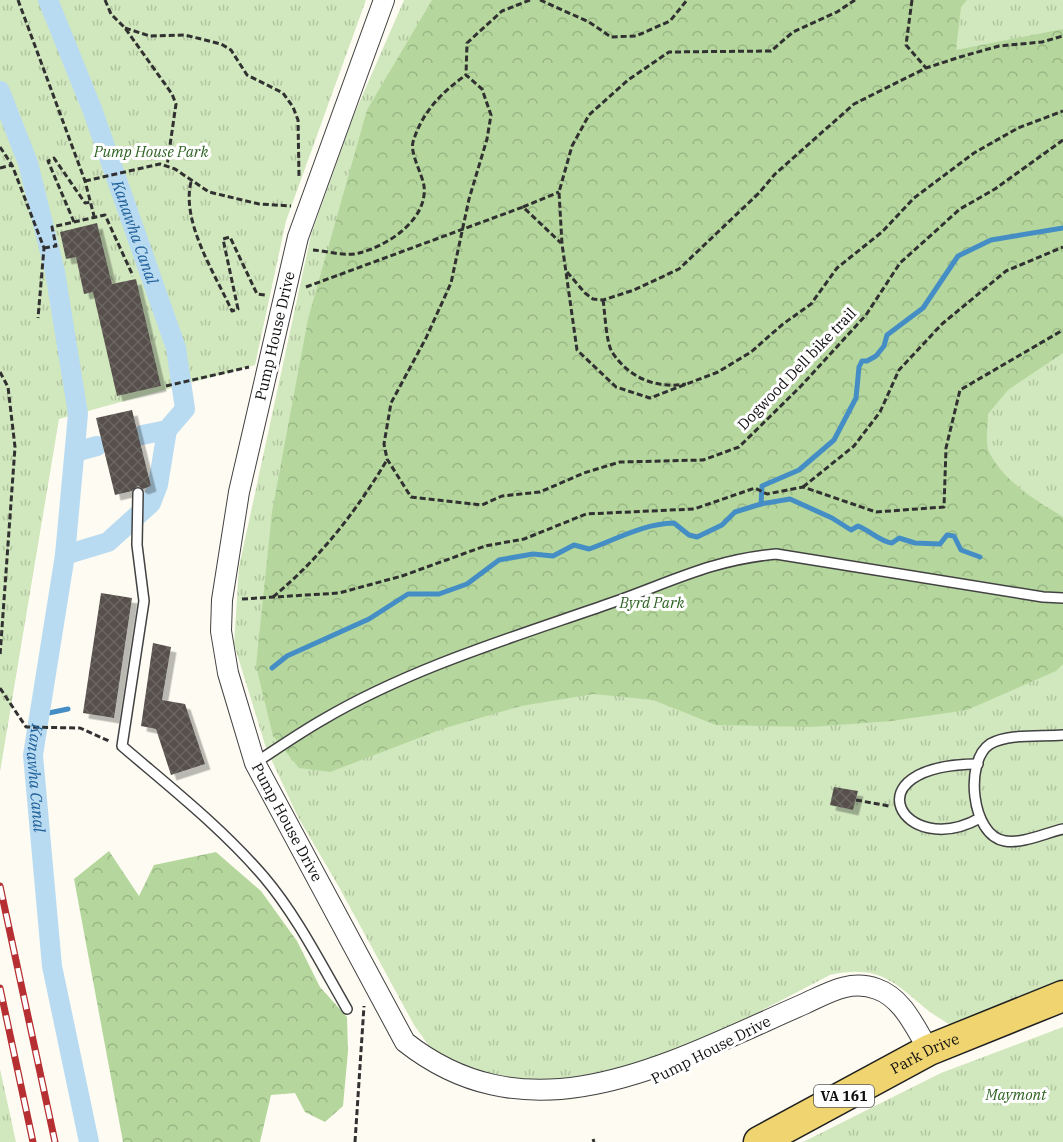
<svg xmlns="http://www.w3.org/2000/svg" width="1063" height="1142" font-family="'IBM Plex Serif',serif">
	<style>
		.grass { fill: url(#grass-tufts) }
		.forest { fill: url(#forest-crowns) }
		.lines { fill: none; stroke-linecap: round; stroke-linejoin: round }
		.stream { stroke: #458ec5; stroke-width: 5 }
		.canal { stroke: #b9dbf2; stroke-width: 20 }
		.building { fill: url(#building-cross-hatch); filter: url(#shadow) }
		.lane-casing { stroke: #424242; stroke-width: 12 }
		.street-casing { stroke: #424242; stroke-width: 22 }
		.primary-casing { stroke: #202020; stroke-width: 33 }
		.path { stroke: #313131; stroke-width: 3; stroke-dasharray: 6 3; stroke-linecap: butt }
		.lane { stroke: #fff; stroke-width: 9 }
		.street { stroke: #fff; stroke-width: 20 }
		.primary { stroke: #efd470; stroke-width: 30 }
		.rail-casing { stroke: #b62f32; stroke-width: 7 }
		.rail { stroke: #fff; stroke-width: 4.5; stroke-dasharray: 14; stroke-linecap: butt }
		.labels { text-anchor: middle; stroke-width: 6; stroke-linejoin: round; paint-order: stroke }
		.shield { fill: #fff; stroke: #575757; stroke-width: 1.5 }
		.shield-label { font-size: 14px; font-weight: bold; fill: #0f0f0f }
		.park-label { font-size: 15px; font-style: italic; fill: #2e6323; stroke: #fff }
		.street-label { font-size: 15px; fill: #0f0f0f; stroke: #fff }
		.water-label { font-size: 16px; font-style: italic; fill: #206099; stroke: #fff }
	</style>
	<defs>
		<pattern id="grass-tufts" width="24" height="20" patternUnits="userSpaceOnUse" patternTransform="scale(1.5)"><rect width="24" height="20" fill="#d1e7bd"/><path d="M3 7l-1-3M5 7V3M7 7l1-3M15 17l-1-3M17 17v-4M19 17l1-3" fill="none" stroke="#b2c5a1"/></pattern>
		<pattern id="forest-crowns" width="20" height="18" patternUnits="userSpaceOnUse" patternTransform="scale(1.5)"><rect width="20" height="18" fill="#b5d79d"/><path d="M2 6a3 3 0 1 1 6 0M12 15a3 3 0 1 1 6 0" fill="none" stroke="#9ab786"/></pattern>
		<pattern id="building-cross-hatch" width="8" height="8" patternUnits="userSpaceOnUse" patternTransform="scale(1.5)"><rect width="8" height="8" fill="#57504c"/><path d="M0 0l8 8M0 8l8-8" fill="none" stroke="#6a6561"/></pattern>
		<filter id="shadow"><feDropShadow dx="5.5" dy="5.5" stdDeviation="0" flood-color="#0004"/></filter>
	</defs>
	<rect width="100%" height="100%" fill="#fefcf2"/>
	<!-- grass -->
	<g class="grass">
		<polygon points="0,0 366,0 286,221 255,365 59,419 0,772"/>
		<path d="M404,0h659v983l-109,44c-12,-7 -25,-15 -35,-24 -30,-27 -48,-37 -89,-28l-214,111 -41,13 -26,2 -57,-9 -55,-35 -23,-32 -75,-138 -41,-70 -32,-69 -32,-104 5,-77 72,-332 42,-118z"/>
		<polygon points="1063,1027 1063,1142 803,1142 941,1073"/>
		<polygon points="0,1069 16,1142 0,1142"/>
	</g>
	<!-- forest -->
	<g class="forest">
		<path d="M432,0h535l-6,7 -5,43 107,-21v324l-55,37 -20,24c0,11 -3,29 1,38 14,29 48,49 74,65v147l-7,7 -89,39 -76,11 -80,6 -95,-2 -63,-25 -59,-6 -73,12 -76,22 -115,44 -31,-4 -26,-32 -17,-70 16,-154 36,-193 59,-209z"/>
		<polygon points="109,851 139,896 154,865 216,852 261,891 297,941 320,987 347,1017 348,1051 343,1106 325,1122 305,1112 295,1093 271,1095 260,1142 123,1142 74,879"/>
	</g>
	<g class="lines">
		<!-- stream -->
		<g class="stream">
			<path d="M761,504l29,-5 42,19 19,12 7,-4c13,5 21,15 34,17l7,-5 16,5 25,1 7,-9 7,1 7,14 19,7"/>
			<path d="M272,668l15,-12 82,-37 39,-25h31l28,-10 32,-24 34,-6 20,2 21,-11 15,4c28,-10 53,-25 85,-26l15,12 8,2 25,-12 13,-13 26,-8 1,-18 37,-16 35,-30 22,-42 3,-31 3,-6h5l9,-5 8,-10 3,-11 36,-27 35,-52 33,-16 72,-12"/>
			<polyline points="39,715 68,709"/>
		</g>
		<!-- canal -->
		<g class="canal">
			<path id="s1" d="M48,0l44,109 84,239 9,61 -18,21 -9,55 -7,18 -43,39 -43,13 -32,200 19,211 37,176"/>
			<polyline points="0,91 28,163 55,272 78,414 65,555"/>
			<polyline points="142,435 167,430"/>
			<polyline points="75,452 97,446"/>
		</g>
	</g>
	<!-- building -->
	<g class="building">
		<polygon points="97,223 112,284 136,279 161,386 117,396 93,292 84,294 76,257 66,259 60,232"/>
		<polygon points="132,410 151,486 143,489 138,486 132,491 115,495 96,418"/>
		<polygon points="101,593 132,598 114,718 83,713"/>
		<polygon points="153,643 171,647 162,700 185,704 205,764 171,775 156,729 141,726"/>
		<polygon points="834,787 858,791 853,810 830,805"/>
	</g>
	<g class="lines">
		<!-- lane casing -->
		<g class="lane-casing">
			<g id="lane">
				<path d="M138,493l-1,52 7,56 -22,145c49,42 100,82 142,131 33,39 57,87 83,132"/>
				<path d="M1063,735c-21,2 -54,-2 -73,9 -26,17 -19,92 15,97 18,3 40,-8 58,-12"/>
				<path d="M255,763c23,-15 46,-31 69,-44 89,-52 190,-82 287,-116 60,-21 100,-43 165,-49l267,43 20,1"/>
				<path d="M978,764c-131,1 -75,97 2,54"/>
			</g>
		</g>
		<!-- street casing -->
		<g class="street-casing">
			<g id="street">
				<path id="s2" d="M384,0l-86,237 -59,255 -17,108 -1,31 7,42 27,90 150,279c127,100 264,21 399,-38 24,-11 46,-25 73,-15 26,9 38,39 52,61"/>
			</g>
		</g>
		<!-- primary casing -->
		<g class="primary-casing">
			<g id="primary">
				<path id="s3" d="M759,1142l170,-92 134,-54"/>
			</g>
		</g>
		<!-- path -->
		<g class="path">
			<polyline points="18,0 85,181 94,216"/>
			<polyline points="105,0 111,14 125,28 172,94 176,104 167,166"/>
			<polyline points="530,0 502,11 467,43 466,75 482,89 491,115 487,139 469,199 451,283 426,338 391,403 384,444 387,459 411,497 482,505 502,496 540,492 584,473 620,462 703,460 739,447 801,386 866,315 900,263 960,209 995,189 1063,140"/>
			<polyline points="540,0 589,22 611,37 636,36 670,21 687,0"/>
			<polyline points="855,0 837,12 793,32 771,51 669,52 628,80 589,115 572,146 559,192 562,244 577,350 616,387 650,398 718,372 751,352 783,324 811,304 837,268 882,232 914,198 974,153 1018,128 1063,111"/>
			<polyline points="912,0 906,45 926,68"/>
			<polyline points="125,28 150,36 185,35 221,44 231,50 247,75 283,93 293,107 298,120 299,176"/>
			<polyline points="0,147 12,165 44,248 38,318"/>
			<polyline points="0,168 12,165"/>
			<polyline points="85,181 160,164 175,169 209,192 259,204 291,206"/>
			<path d="M191,182c-10,40 24,92 41,129l6,-2 -15,-70 7,-2 27,57 8,1"/>
			<polyline points="523,207 559,192"/>
			<polyline points="74,222 48,161 54,158 85,203 92,202"/>
			<polyline points="44,248 56,246 52,227 105,215 133,276"/>
			<path d="M313,250c14,1 33,7 46,3 28,-7 69,-33 65,-67 -2,-13 -14,-32 -11,-44 9,-30 29,-50 53,-67"/>
			<polyline points="567,272 585,293 593,299 603,300 634,290 679,269 759,193 775,174 854,104 926,68 960,57 999,46 1042,42 1063,36"/>
			<polyline points="306,287 523,207 561,243"/>
			<path d="M603,300c2,12 3,42 9,52 17,26 44,37 74,32"/>
			<polyline points="0,372 8,387 15,447 0,656"/>
			<polyline points="166,386 249,367"/>
			<polyline points="803,487 854,446 880,412 899,370 942,324 1006,271 1063,247"/>
			<path d="M273,597c47,-39 82,-84 114,-137"/>
			<polyline points="242,599 339,593 402,576 485,546 524,539 586,514 694,509 755,488 767,494 803,487 876,512 944,507 946,448 960,390 1063,330"/>
			<polyline points="0,688 26,727 80,728 109,741"/>
			<polyline points="856,800 889,806"/>
			<polyline points="593,1139 594,1142"/>
			<polyline points="355,1142 364,1006"/>
		</g>
		<!-- lane -->
		<use href="#lane" class="lane"/>
		<!-- street -->
		<use href="#street" class="street"/>
		<!-- primary -->
		<use href="#primary" class="primary"/>
		<!-- rail casing -->
		<g class="rail-casing">
			<g id="rail">
				<polyline points="0,886 55,1142"/>
				<polyline points="0,988 33,1142"/>
			</g>
		</g>
		<!-- rail -->
		<use href="#rail" class="rail"/>
	</g>
	<g class="labels">
		<!-- shield labels -->
		<rect class="shield" x="814" y="1085" width="60" height="22" rx="4.5"/>
		<g class="shield-label">
			<text x="844" y="1101">VA 161</text>
		</g>
		<!-- park labels -->
		<g class="park-label">
			<text x="151" y="157">Pump House Park</text>
			<text x="652" y="608">Byrd Park</text>
			<text x="1016" y="1100">Maymont</text>
		</g>
		<!-- street labels -->
		<g class="street-label">
			<text transform="translate(275 336) rotate(-77)" y="5">Pump House Drive</text>
			<text transform="translate(797 369) rotate(-46)" y="5">Dogwood Dell bike trail</text>
			<text dy="5" stroke="none"><textPath href="#s2" startOffset="858">Pump House Drive</textPath></text>
			<text transform="translate(711 1050) rotate(-27)" y="5">Pump House Drive</text>
			<text dy="5" stroke="none"><textPath href="#s3" startOffset="188">Park Drive</textPath></text>
		</g>
		<!-- water labels -->
		<g class="water-label">
			<text dy="6" stroke="none"><textPath href="#s1" startOffset="248">Kanawha Canal</textPath></text>
			<text dy="6" stroke="none"><textPath href="#s1" startOffset="864">Kanawha Canal</textPath></text>
		</g>
	</g>
</svg>
